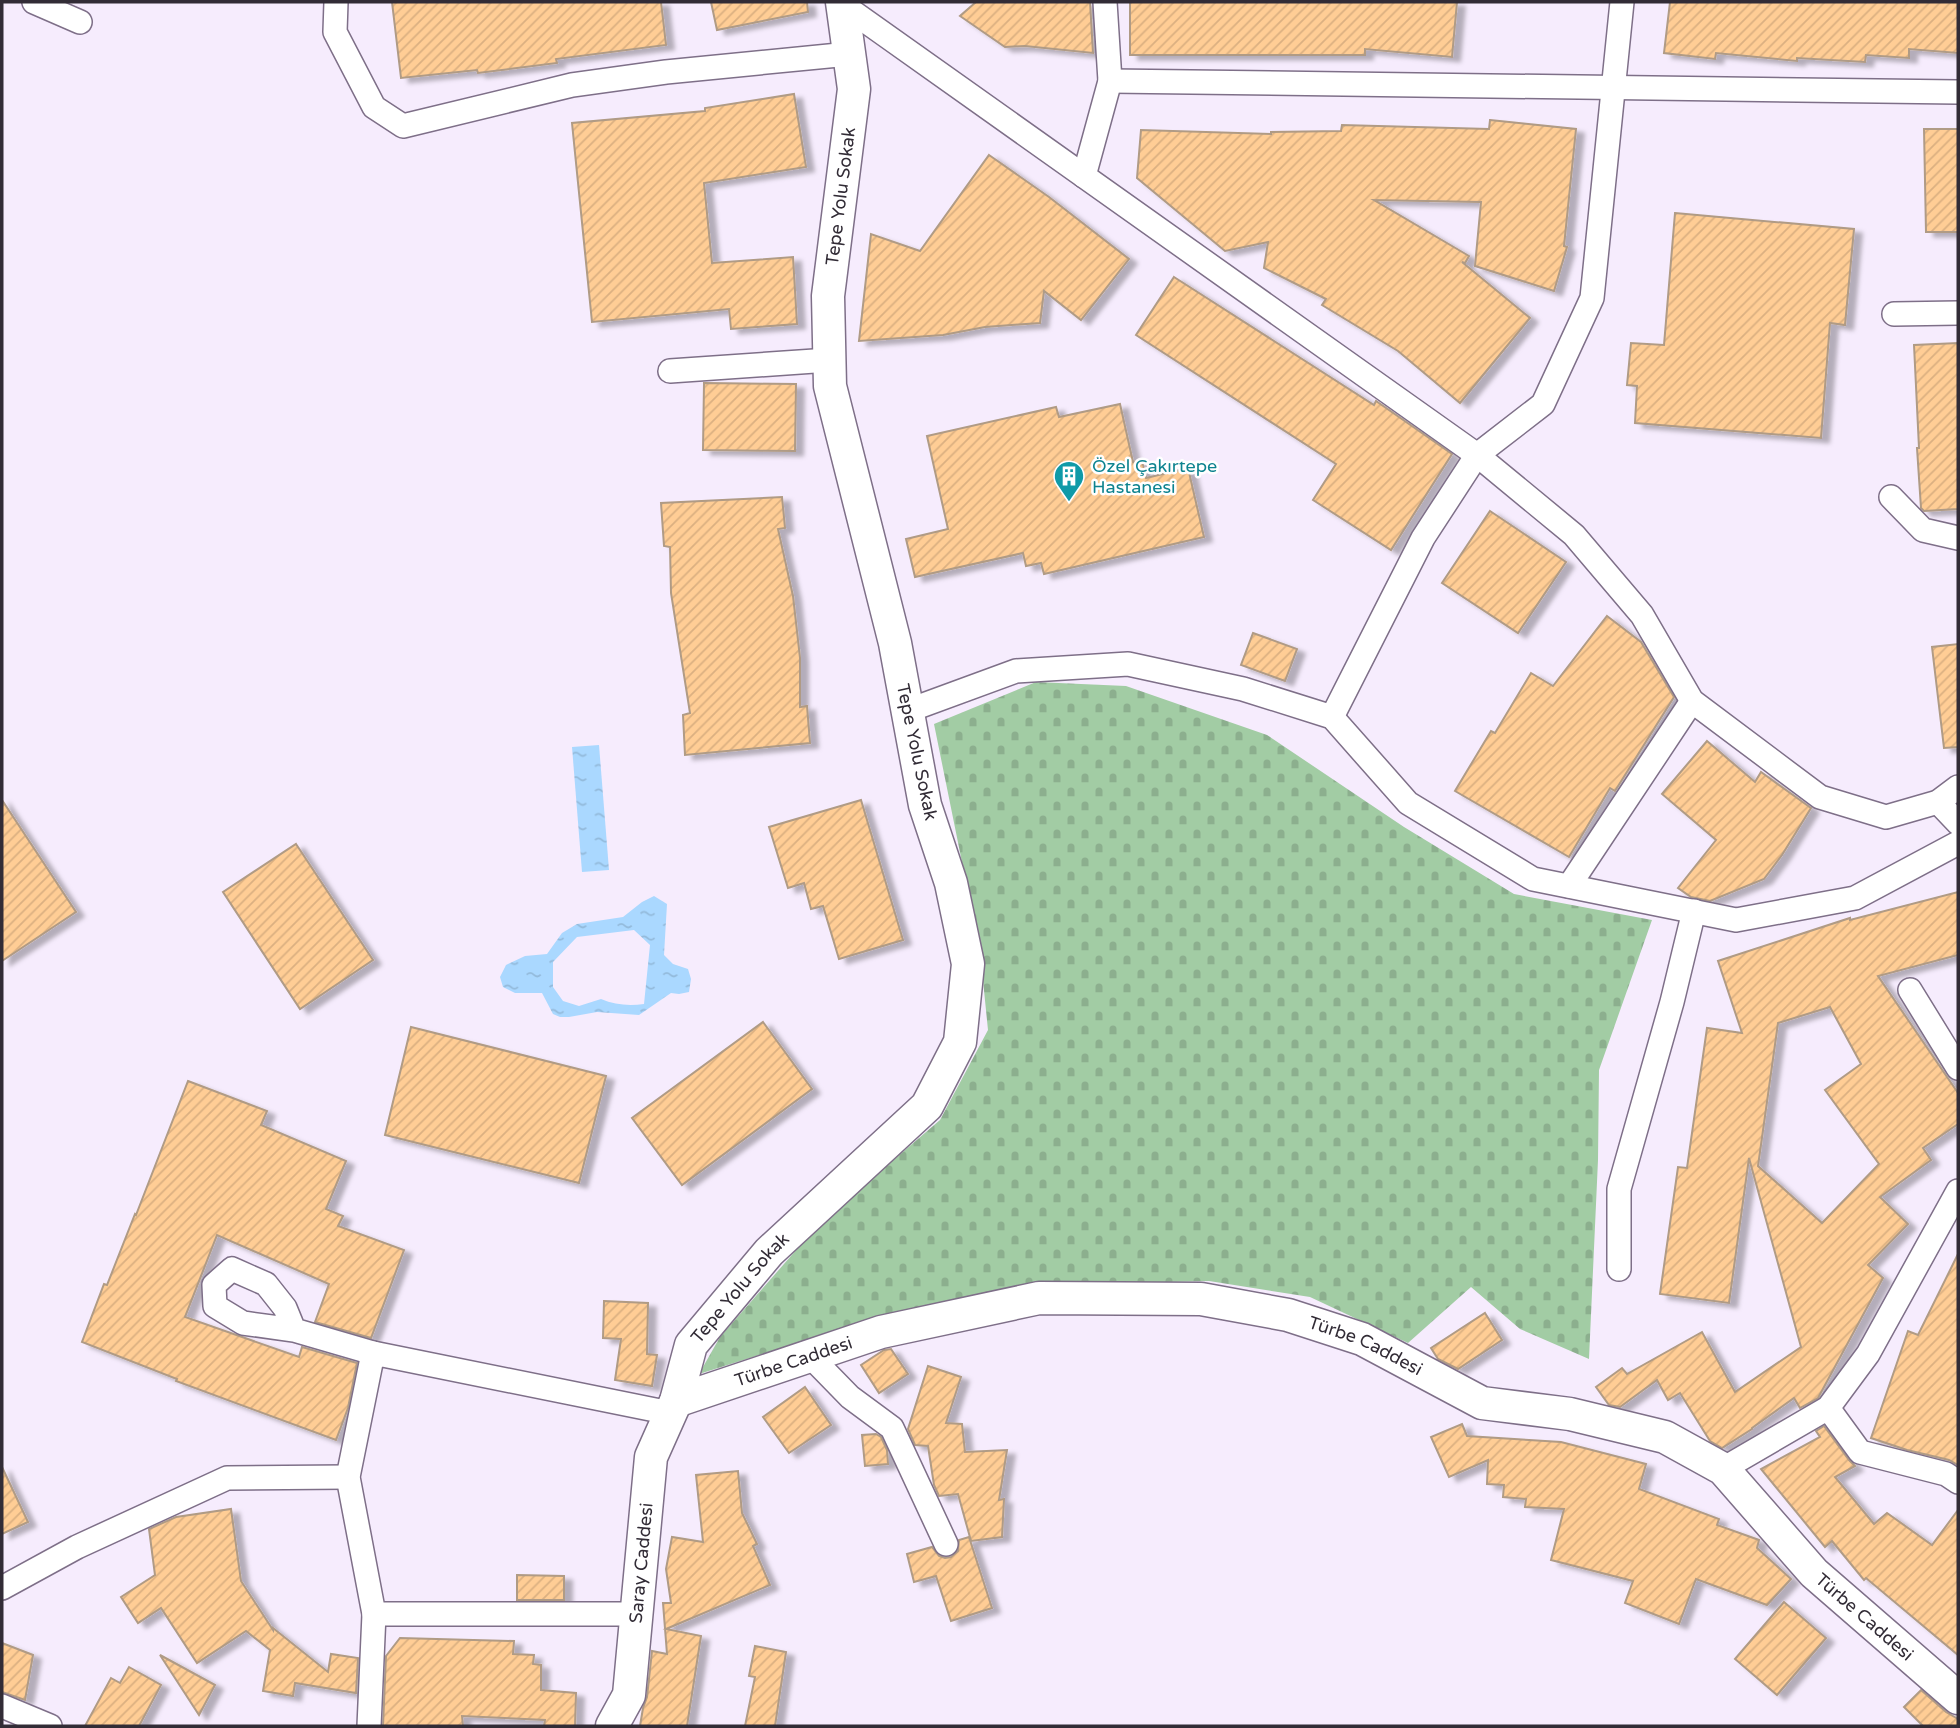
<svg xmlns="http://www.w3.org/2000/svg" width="1960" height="1728" font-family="'Varela Round',sans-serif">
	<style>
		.cemetery { fill: url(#cemetery-stones) }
		.water { fill: url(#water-ripples); fill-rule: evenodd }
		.building { fill: url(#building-hatch); stroke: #b09b85; stroke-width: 2; fill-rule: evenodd; filter: url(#shadow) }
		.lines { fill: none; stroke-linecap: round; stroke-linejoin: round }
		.street-casing { stroke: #7e6f88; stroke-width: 26 }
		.secondary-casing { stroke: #7e6f88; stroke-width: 35 }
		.street { stroke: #fff; stroke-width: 23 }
		.secondary { stroke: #fff; stroke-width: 32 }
		.labels { text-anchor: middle; stroke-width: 5; stroke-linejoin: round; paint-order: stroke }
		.street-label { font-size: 18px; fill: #322c36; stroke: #fff }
		.culture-label { font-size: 18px; fill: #0d838f; stroke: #fff; text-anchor: start }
	</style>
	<defs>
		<pattern id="cemetery-stones" width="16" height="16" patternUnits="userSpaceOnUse" patternTransform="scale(1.75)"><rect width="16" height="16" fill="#a2cca4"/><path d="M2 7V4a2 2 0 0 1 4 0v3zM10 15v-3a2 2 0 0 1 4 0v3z" fill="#8caf8e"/></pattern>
		<pattern id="water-ripples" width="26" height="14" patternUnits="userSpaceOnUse" patternTransform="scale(1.75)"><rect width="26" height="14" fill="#aad8ff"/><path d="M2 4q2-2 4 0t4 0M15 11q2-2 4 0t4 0" fill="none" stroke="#93badb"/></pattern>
		<pattern id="building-hatch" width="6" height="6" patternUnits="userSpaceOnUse" patternTransform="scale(1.75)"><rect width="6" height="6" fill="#ffcd95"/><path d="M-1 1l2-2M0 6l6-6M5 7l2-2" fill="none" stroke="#dbb081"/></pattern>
		<filter id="shadow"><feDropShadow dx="8" dy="4.5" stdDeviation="2" flood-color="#0004"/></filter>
	</defs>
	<rect width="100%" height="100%" fill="#f6ecfd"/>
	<!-- cemetery -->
	<polygon class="cemetery" points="1036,682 1126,686 1267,735 1404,827 1514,894 1652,920 1599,1070 1598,1160 1589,1359 1520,1329 1471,1287 1408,1343 1310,1297 1209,1281 1035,1285 876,1318 699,1374 720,1337 819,1224 940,1120 988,1030 980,951 934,724"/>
	<!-- water -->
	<g class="water">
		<polygon points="599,745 609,870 582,872 572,747"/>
		<path d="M654,896l13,8 -3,51 9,9 15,5 3,10 -2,13 -10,2 -8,-1 -32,22 -42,-3 -28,5h-9l-7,-3 -11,-21h-27l-12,-6 -3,-10 6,-12 19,-9 22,-2 15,-21 15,-9 46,-7 19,-15zM634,930l16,15 -6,59c-15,2 -29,1 -43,-5l-22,7 -16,-5 -10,-14v-25l24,-25z"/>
	</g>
	<!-- building -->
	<g class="building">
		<polygon points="392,2 661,2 666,45 556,59 557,63 478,73 477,70 401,78"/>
		<polygon points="711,2 807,2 808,12 717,30"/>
		<polygon points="976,2 1090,2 1093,53 1025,46 1005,47 960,16"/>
		<polygon points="1130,2 1457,2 1452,57 1365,49 1365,55 1130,55"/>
		<polygon points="1670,2 1958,2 1958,53 1909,49 1909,58 1866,55 1865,62 1797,58 1797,61 1716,53 1715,59 1664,53"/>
		<polygon points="794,94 806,167 704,183 712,263 793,257 797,324 731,329 729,309 592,322 572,123 705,111 705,108"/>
		<polygon points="1490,120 1576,129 1564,246 1567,247 1554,291 1475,266 1481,202 1374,200 1469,256 1465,263 1462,262 1530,318 1460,403 1398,351 1322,305 1326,299 1264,268 1268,242 1225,251 1137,178 1141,130 1271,134 1271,132 1341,131 1342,125 1489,129"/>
		<polygon points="1924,129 1958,129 1958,232 1926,232"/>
		<polygon points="989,155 1049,197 1129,259 1081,320 1044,291 1040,323 985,327 943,335 859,341 871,234 920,251"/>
		<polygon points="1675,213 1854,229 1845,325 1830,323 1821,438 1635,423 1637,386 1627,385 1631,343 1664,345"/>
		<polygon points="1174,277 1374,405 1376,401 1452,454 1391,550 1313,500 1336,464 1136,335"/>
		<polygon points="1958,343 1958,509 1924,511 1921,508 1917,448 1919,448 1914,345"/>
		<polygon points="704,383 796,384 795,451 703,450"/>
		<polygon points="1120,404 1133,462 1142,460 1146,478 1188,468 1204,537 1044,574 1041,563 1026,566 1023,553 915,577 906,539 948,529 927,436 1056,407 1059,417"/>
		<polygon points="782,497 785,528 778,529 793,596 800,658 800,707 807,706 810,743 685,755 683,715 690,713 671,593 670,547 664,546 661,503"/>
		<polygon points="1490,511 1566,562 1518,633 1442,583"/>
		<polygon points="1607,616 1641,642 1674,697 1615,791 1610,788 1569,857 1455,791 1491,731 1495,733 1531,673 1553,686"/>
		<polygon points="1253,633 1297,649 1285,681 1241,665"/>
		<polygon points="1958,644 1958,747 1944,748 1932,647"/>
		<polygon points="1707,741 1755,782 1761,772 1811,808 1782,855 1764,879 1710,901 1691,897 1678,888 1716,840 1662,794"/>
		<polygon points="2,800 76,912 2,961"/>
		<polygon points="861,800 903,940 839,959 823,906 811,909 804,883 788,888 769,827"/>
		<polygon points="296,844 373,960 300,1009 223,892"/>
		<path d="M1958,892v63l-80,21 80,117v31l-35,24 8,12 -51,37 28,27 -40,41 15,13 -65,120 -18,10 -6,-10 -42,30v1l-30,19 -12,-7 -30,-48 -12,7 -11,-20 -37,27 -11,-2 -13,-18 26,-19 5,6 75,-42 33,60 66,-45 -52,-189 -20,145 -69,-9 18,-127 9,1 20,-140 35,5 -24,-72 132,-43v2zM1830,1007l31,57 -36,26 54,74 -57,59 -64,-57 20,-143z"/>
		<polygon points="763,1022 812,1089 682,1185 632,1118"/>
		<polygon points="411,1027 606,1076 579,1183 385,1135"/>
		<polygon points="188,1081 267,1111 261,1125 346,1161 326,1209 343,1216 338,1226 404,1250 371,1338 315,1322 329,1284 217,1235 185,1317 299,1357 302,1347 357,1363 348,1408 336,1440 176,1381 177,1379 82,1342 104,1284 107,1285 135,1214 136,1215"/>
		<polygon points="1958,1254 1958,1465 1949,1460 1907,1450 1871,1438 1908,1331 1918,1335"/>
		<polygon points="604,1301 648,1303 647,1354 657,1355 652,1386 615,1380 621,1339 603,1338"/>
		<polygon points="1485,1313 1502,1340 1458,1369 1438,1359 1431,1348"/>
		<polygon points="891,1349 908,1374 879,1393 861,1365 884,1350"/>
		<polygon points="928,1366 961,1377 946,1423 962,1424 965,1452 1007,1450 999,1500 1004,1499 1002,1537 971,1541 958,1494 939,1496 934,1485 928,1446 915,1445 908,1429"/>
		<polygon points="805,1387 831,1425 789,1453 763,1417"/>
		<polygon points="1462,1424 1467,1436 1561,1442 1646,1464 1639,1489 1719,1519 1717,1525 1759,1540 1757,1548 1791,1579 1767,1605 1696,1579 1679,1624 1625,1603 1633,1581 1551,1560 1564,1509 1525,1507 1526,1499 1503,1497 1504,1485 1487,1484 1488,1460 1449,1477 1431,1437"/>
		<polygon points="1824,1426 1849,1460 1855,1466 1835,1477 1874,1524 1887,1513 1932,1545 1958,1510 1958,1655 1866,1578 1864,1580 1832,1541 1825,1547 1761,1469 1820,1437 1816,1431"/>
		<polygon points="876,1434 881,1437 887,1450 888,1464 865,1466 862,1435"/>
		<polygon points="2,1467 28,1522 2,1534"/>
		<polygon points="738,1471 742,1513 757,1544 753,1546 770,1585 666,1629 701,1636 687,1726 640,1726 643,1708 647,1697 652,1651 667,1654 663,1603 671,1603 666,1569 672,1537 703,1542 696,1475"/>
		<polygon points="231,1509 241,1581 273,1630 273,1628 328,1672 331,1654 358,1658 356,1693 295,1683 293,1696 263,1691 270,1650 246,1631 197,1663 161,1608 138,1623 121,1597 155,1575 149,1529 176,1517"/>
		<polygon points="969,1537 992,1608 951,1621 936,1576 914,1582 907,1554 932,1547 939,1556 945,1558 951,1557 958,1551 959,1540"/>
		<polygon points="517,1575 564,1576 564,1600 517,1600"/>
		<polygon points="1784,1602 1826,1638 1777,1695 1735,1659"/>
		<polygon points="400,1638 514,1641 513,1654 534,1655 533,1664 541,1665 541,1690 576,1693 575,1726 544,1726 545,1720 462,1716 463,1726 383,1726 386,1656"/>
		<polygon points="2,1643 33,1655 25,1700 2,1692"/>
		<polygon points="755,1646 786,1652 775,1726 745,1726 755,1677 749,1676"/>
		<polygon points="160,1655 215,1685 199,1715"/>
		<polygon points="129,1667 161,1685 139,1726 85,1726 111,1678 120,1683"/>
		<polygon points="1921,1690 1946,1712 1958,1719 1958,1726 1923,1726 1904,1707"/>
	</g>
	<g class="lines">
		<!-- street casing -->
		<g class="street-casing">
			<g id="street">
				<polyline points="34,2 80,22"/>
				<polyline points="336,2 335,32 374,107 403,126 572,85 666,72 849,54"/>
				<polyline points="843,5 1477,455 1574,535 1642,615 1692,701 1820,797 1886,817 1938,802 1958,787"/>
				<polyline points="1110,81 1958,92"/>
				<polyline points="1084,176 1110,81 1105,2"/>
				<polyline points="1894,314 1958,313"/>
				<polyline points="670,371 829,360"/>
				<polyline points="1891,497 1923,530 1958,538"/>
				<polyline points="907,711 1016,671 1128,664 1243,689 1332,717 1408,803 1533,879 1736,920 1855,898 1958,843"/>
				<polyline points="1332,717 1423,538 1477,455 1543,404 1592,298 1622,2"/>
				<polyline points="1938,802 1958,823"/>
				<polyline points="1569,886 1692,701"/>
				<polyline points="1910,990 1958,1068"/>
				<polyline points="1619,1269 1619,1189 1672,1002 1694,911"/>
				<polyline points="294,1330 285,1308 266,1284 232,1269 214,1285 215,1306 243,1323 294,1330 373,1353"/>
				<polyline points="810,1356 850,1397 892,1428 946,1544"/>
				<polyline points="1828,1408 1860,1452 1946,1474 1958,1482"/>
				<polyline points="1723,1469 1828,1408 1868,1354 1958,1191"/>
				<polyline points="2,1588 77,1547 227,1478 348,1477"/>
				<polyline points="636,1614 374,1614 348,1477 373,1353 670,1413"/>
				<polyline points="2,1706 50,1726"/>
				<polyline points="369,1726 374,1614"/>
			</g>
		</g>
		<!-- secondary casing -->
		<g class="secondary-casing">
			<g id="secondary">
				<path id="s1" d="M676,1401l205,-69 158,-34 162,1 87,16 74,24 120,64 88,11 95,23 58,32 91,104 144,125"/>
				<path id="s2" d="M612,1726l17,-31 22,-238 25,-56 15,-56 78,-93 158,-146 33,-64 8,-78 -17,-81 -26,-78 -30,-162 -65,-257 -2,-90 26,-207 -12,-87"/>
			</g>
		</g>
		<!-- street -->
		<use href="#street" class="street"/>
		<!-- secondary -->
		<use href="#secondary" class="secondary"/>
	</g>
	<!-- icons -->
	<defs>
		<g id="building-pin" transform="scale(1.575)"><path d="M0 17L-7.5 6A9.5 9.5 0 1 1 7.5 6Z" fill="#0f9aa8" stroke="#fff"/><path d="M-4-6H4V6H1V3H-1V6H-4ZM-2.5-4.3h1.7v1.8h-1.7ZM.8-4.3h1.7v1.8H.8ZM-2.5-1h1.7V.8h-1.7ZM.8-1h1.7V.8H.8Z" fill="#fff"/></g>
	</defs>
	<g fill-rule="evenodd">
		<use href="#building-pin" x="1069" y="476"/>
	</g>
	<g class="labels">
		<!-- street labels -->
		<g class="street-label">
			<text dy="6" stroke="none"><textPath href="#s2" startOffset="1666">Tepe Yolu Sokak</textPath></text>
			<text transform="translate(917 752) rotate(78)" y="6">Tepe Yolu Sokak</text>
			<text dy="6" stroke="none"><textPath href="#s2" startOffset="469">Tepe Yolu Sokak</textPath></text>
			<text dy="6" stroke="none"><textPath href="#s1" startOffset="712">Türbe Caddesi</textPath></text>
			<text dy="6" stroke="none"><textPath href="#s1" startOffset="124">Türbe Caddesi</textPath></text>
			<text dy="6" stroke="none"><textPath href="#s2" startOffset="168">Saray Caddesi</textPath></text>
			<text dy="6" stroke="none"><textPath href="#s1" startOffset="1300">Türbe Caddesi</textPath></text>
		</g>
		<!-- culture labels -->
		<g class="culture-label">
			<text x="1092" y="472">Özel Çakırtepe<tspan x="1092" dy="21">Hastanesi</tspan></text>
		</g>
	</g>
	<!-- border -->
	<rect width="1960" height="1728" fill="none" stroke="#322c36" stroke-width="7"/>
</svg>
